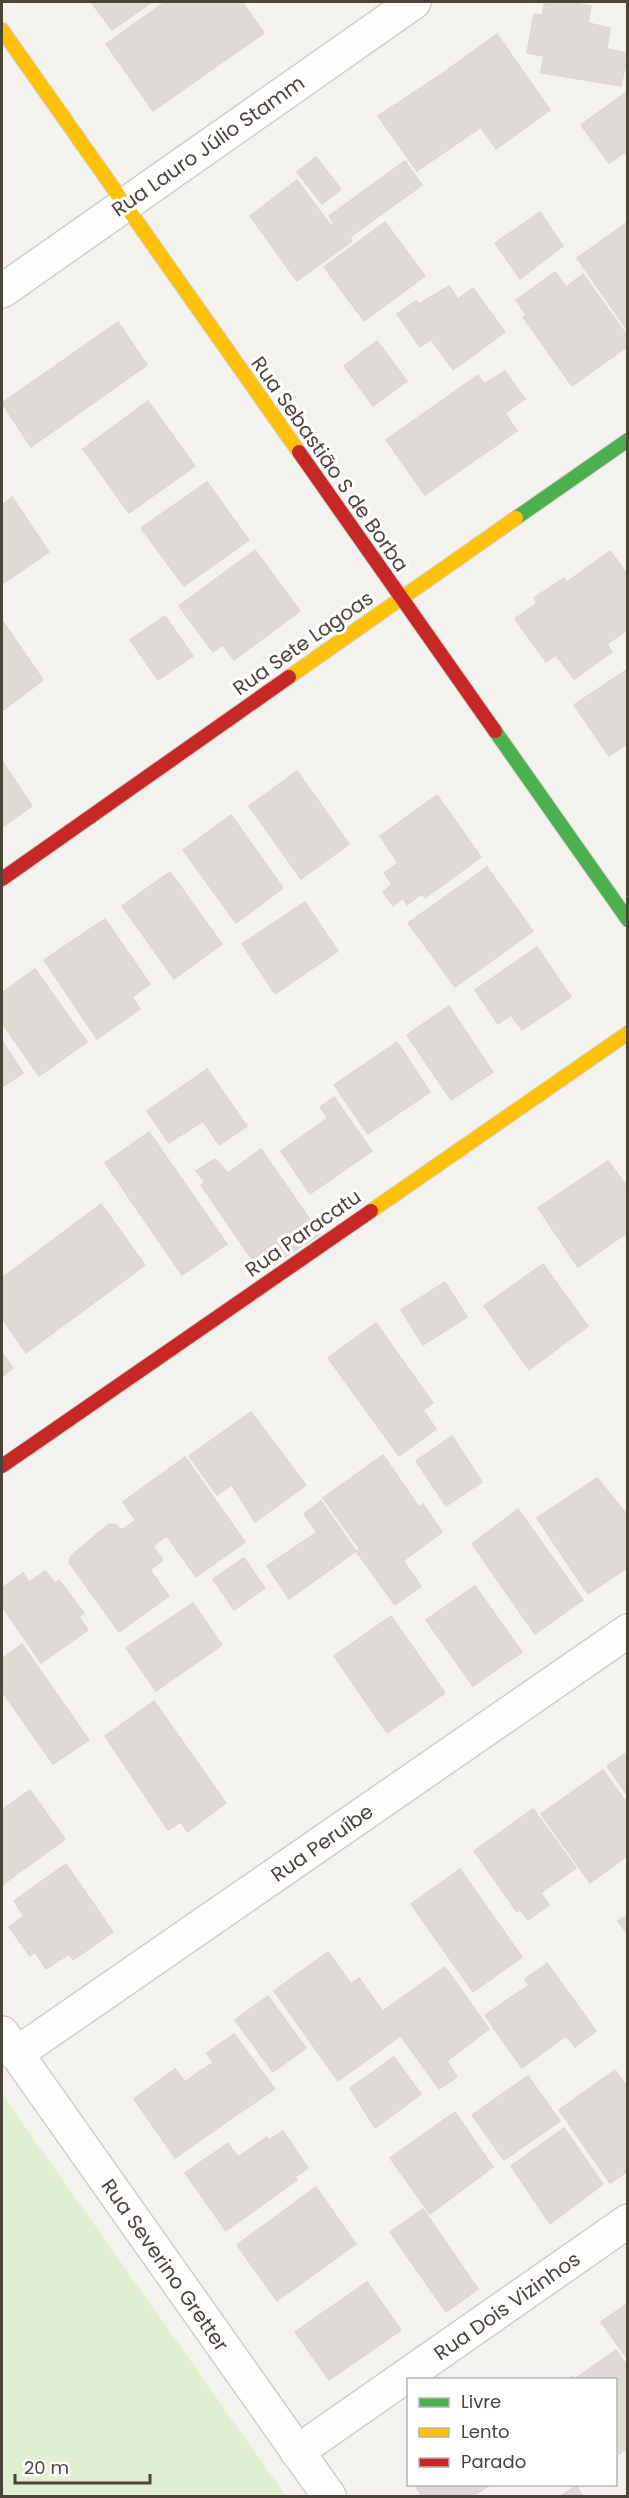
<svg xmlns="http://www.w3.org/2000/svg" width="629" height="2498" font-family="Poppins,sans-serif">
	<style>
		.green { fill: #e1eecf }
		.building { fill: #dedbd6; stroke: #dcd9d4; stroke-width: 1.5 }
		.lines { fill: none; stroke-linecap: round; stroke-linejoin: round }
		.street-casing { stroke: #d2d0cb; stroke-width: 36 }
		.fast-casing { stroke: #d3cfc5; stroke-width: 16 }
		.slow-casing { stroke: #d3cfc5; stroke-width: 16 }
		.jam-casing { stroke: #d3cfc5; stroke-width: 16 }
		.street { stroke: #fdfdfc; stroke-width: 33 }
		.fast { stroke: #4caf50; stroke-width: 14 }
		.slow { stroke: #ffc107; stroke-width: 14 }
		.jam { stroke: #c62828; stroke-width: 14 }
		.labels { text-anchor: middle; stroke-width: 6; stroke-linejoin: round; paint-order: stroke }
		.street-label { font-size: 20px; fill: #4b4439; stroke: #fff }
	</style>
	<rect width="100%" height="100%" fill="#f4f2ee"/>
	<!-- green -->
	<polygon class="green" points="2,2094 286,2496 2,2496"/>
	<!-- building -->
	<g class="building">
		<polygon points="91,2 152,2 112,30"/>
		<polygon points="165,2 242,2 264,33 153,111 106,44"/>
		<polygon points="545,2 570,2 591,6 588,23 610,28 607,49 628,53 621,86 541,73 544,56 527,53 534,14 542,15"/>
		<polygon points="497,34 550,110 496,149 443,73"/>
		<polygon points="443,73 481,127 417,171 378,116"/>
		<polygon points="628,91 628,150 609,163 581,125"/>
		<polygon points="316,157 341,189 322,204 297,172"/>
		<polygon points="405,161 422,185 350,237 352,241 297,281 250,216 297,180 331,226 334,224 329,216"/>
		<polygon points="540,212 563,246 520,279 495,243"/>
		<polygon points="385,222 425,276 364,321 324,267"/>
		<polygon points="628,222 628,331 577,258"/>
		<polygon points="555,272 566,287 583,274 628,337 628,346 572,386 523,317 526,315 516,300"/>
		<polygon points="449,286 458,299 473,288 505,332 453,370 431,339 420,347 397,314 416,301 419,304"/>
		<polygon points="118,322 147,365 31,447 2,403"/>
		<polygon points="377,341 407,381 373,406 344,366"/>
		<polygon points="505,371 525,399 505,413 517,431 425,495 386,440 478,375 484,384"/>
		<polygon points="148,401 195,466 129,513 83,449"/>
		<polygon points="207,482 249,540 184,586 141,528"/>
		<polygon points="12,497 49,552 2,584 2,505"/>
		<polygon points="255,550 300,611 234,660 223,645 213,652 179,606"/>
		<polygon points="610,551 628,575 628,629 607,644 612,652 574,679 556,655 546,662 515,619 537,603 534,598 564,578 567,582"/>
		<polygon points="165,616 193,656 158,680 130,640"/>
		<polygon points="2,620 43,680 2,711"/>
		<polygon points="628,669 628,743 609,756 574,705"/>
		<polygon points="2,761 32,806 2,827"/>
		<polygon points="297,771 349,844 301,879 249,806"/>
		<polygon points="437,795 481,857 425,898 422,894 407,905 403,898 393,906 383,892 392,884 384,873 398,863 380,836"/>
		<polygon points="231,815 283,888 236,923 183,850"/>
		<polygon points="487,867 533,931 455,987 408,923"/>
		<polygon points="170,872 222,944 174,979 122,906"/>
		<polygon points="305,902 338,951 275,994 242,944"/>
		<polygon points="105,919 150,984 132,997 140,1009 97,1039 44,960"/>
		<polygon points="537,947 571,997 522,1030 511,1015 498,1024 475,990"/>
		<polygon points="35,969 87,1042 39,1076 2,1023 2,993"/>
		<polygon points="449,1006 493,1072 451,1100 407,1035"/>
		<polygon points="2,1041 23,1073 2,1087"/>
		<polygon points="397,1042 430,1092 368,1134 334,1085"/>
		<polygon points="207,1069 247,1126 219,1145 203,1121 169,1143 147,1111"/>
		<polygon points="334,1097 372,1151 310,1194 281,1151 328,1118 320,1107"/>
		<polygon points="149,1132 227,1244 182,1275 105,1163"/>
		<polygon points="261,1149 320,1234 261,1273 201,1185 205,1182 196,1171 215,1159 228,1173"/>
		<polygon points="608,1161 628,1188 628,1232 578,1267 538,1208"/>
		<polygon points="101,1204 145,1265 26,1353 2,1318 2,1278"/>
		<polygon points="543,1264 588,1326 529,1370 484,1306"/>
		<polygon points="445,1282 467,1317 423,1345 401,1310"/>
		<polygon points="376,1323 433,1403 423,1410 436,1429 399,1456 328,1358"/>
		<polygon points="2,1353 13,1368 2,1377"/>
		<polygon points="251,1412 306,1485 255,1522 232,1485 217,1495 189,1456"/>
		<polygon points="452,1436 482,1482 446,1506 416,1461"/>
		<polygon points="383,1455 419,1507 359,1548 323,1498"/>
		<polygon points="185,1457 245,1542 196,1577 167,1536 153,1546 123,1502"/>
		<polygon points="597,1478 628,1516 628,1567 588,1594 537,1518"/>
		<polygon points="321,1501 356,1551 289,1599 267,1566 317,1532 304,1514"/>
		<polygon points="423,1504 442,1532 403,1561 421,1586 395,1605 356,1551"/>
		<polygon points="518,1509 583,1600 535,1634 472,1544"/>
		<polygon points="135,1521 163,1560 150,1570 169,1596 119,1632 69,1562 71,1556 109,1524 117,1525 121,1530"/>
		<polygon points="244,1558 265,1588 234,1610 213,1579"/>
		<polygon points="45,1571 55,1583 59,1580 84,1613 79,1617 88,1630 41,1663 2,1606 2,1588 23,1573 29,1582"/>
		<polygon points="475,1586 522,1652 473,1686 426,1620"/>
		<polygon points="193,1603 222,1645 156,1691 126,1648"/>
		<polygon points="391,1616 445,1693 387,1733 334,1656"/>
		<polygon points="22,1644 40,1670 2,1696 2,1659"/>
		<polygon points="40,1670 89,1740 53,1764 4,1694"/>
		<polygon points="154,1701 226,1803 187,1832 181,1822 168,1830 105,1736"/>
		<polygon points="628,1752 628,1796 607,1766"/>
		<polygon points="603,1770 628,1805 628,1855 590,1883 541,1814"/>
		<polygon points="30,1790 65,1839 2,1885 2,1810"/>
		<polygon points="533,1809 576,1868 541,1893 549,1905 528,1920 520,1909 517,1912 474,1851"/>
		<polygon points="66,1864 113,1932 73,1960 69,1954 46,1969 35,1952 30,1956 9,1927 24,1916 14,1901"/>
		<polygon points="460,1869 522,1957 473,1992 411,1904"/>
		<polygon points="628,1915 628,1935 618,1921"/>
		<polygon points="328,1952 351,1984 359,1978 400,2036 338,2081 274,1991"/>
		<polygon points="547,1963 571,1996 504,2043 485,2015 529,1985 525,1979"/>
		<polygon points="445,1967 489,2029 447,2061 457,2077 439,2089 383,2011"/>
		<polygon points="268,1996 306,2048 273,2072 235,2020"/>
		<polygon points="571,1996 596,2031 575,2047 566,2036 522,2068 504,2043"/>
		<polygon points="234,2034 275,2089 232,2118 200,2071 213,2063 207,2053"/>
		<polygon points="394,2057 421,2094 375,2128 350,2088"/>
		<polygon points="175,2069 185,2082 200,2071 232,2118 175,2158 134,2099"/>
		<polygon points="615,2070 628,2088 628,2171 610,2183 559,2110"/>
		<polygon points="528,2076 560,2121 504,2160 472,2115"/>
		<polygon points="455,2112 493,2167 430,2214 390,2158"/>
		<polygon points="564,2128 603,2184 550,2224 511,2166"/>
		<polygon points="283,2131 308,2168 295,2177 297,2180 226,2231 185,2173 228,2143 238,2157 267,2137 269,2140"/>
		<polygon points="316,2187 356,2244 277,2301 237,2245"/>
		<polygon points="423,2209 478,2289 446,2312 390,2232"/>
		<polygon points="367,2282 401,2330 329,2380 295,2332"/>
		<polygon points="628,2303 628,2360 601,2322"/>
		<polygon points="616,2350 628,2367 628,2448 616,2456 616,2380 568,2380 573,2376 575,2379"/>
		<polygon points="414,2484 491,2484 473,2496 422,2496"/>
		<polygon points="576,2486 583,2496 561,2496"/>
	</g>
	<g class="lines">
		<!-- street casing -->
		<g class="street-casing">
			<g id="street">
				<polyline points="2,291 414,2"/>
				<polyline points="2,2033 329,2496"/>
				<polyline points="16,2054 628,1631"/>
				<polyline points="297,2452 628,2221"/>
			</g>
		</g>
		<!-- fast casing -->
		<g class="fast-casing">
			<g id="fast">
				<polyline points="516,518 628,440"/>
				<polyline points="495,731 628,920"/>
			</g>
		</g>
		<!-- slow casing -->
		<g class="slow-casing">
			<g id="slow">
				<polyline points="2,30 299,452"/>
				<polyline points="289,677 516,518"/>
				<polyline points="371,1211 628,1033"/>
			</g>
		</g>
		<!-- jam casing -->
		<g class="jam-casing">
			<g id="jam">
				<polyline points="299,452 495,731"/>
				<polyline points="2,879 289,677"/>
				<polyline points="2,1466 371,1211"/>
			</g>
		</g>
		<!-- street -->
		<use href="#street" class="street"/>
		<!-- fast -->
		<use href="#fast" class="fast"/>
		<!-- slow -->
		<use href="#slow" class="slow"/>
		<!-- jam -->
		<use href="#jam" class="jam"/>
	</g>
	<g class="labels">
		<!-- street labels -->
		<g class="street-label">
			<text transform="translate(208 146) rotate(-35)" y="7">Rua Lauro Júlio Stamm</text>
			<text transform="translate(330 464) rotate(55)" y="7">Rua Sebastião S de Borba</text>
			<text transform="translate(303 643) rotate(-35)" y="7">Rua Sete Lagoas</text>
			<text transform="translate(303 1233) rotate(-35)" y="7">Rua Paracatu</text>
			<text transform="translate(322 1843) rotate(-35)" y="7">Rua Peruíbe</text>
			<text transform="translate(165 2265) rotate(55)" y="7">Rua Severino Gretter</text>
			<text transform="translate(507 2306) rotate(-35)" y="7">Rua Dois Vizinhos</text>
		</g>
	</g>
	<!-- border -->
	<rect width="629" height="2498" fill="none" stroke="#4b4439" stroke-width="6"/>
	<!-- legend -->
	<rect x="407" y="2378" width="210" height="108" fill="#ffffff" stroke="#b7b4b0" stroke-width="1.5"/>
	<rect x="419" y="2398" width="30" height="9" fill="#4caf50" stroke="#b7b4b0" stroke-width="1.5"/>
	<text x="461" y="2408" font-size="18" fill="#4b4439">Livre</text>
	<rect x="419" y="2428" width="30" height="9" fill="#ffc107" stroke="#b7b4b0" stroke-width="1.5"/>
	<text x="461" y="2438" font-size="18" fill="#4b4439">Lento</text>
	<rect x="419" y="2458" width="30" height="9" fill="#c62828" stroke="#b7b4b0" stroke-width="1.5"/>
	<text x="461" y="2468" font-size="18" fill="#4b4439">Parado</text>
	<!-- scale -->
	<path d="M15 2474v9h135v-9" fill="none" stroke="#4b4439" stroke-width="3"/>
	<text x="24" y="2474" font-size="18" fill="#4b4439" stroke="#ffffff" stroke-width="4.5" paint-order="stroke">20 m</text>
</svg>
